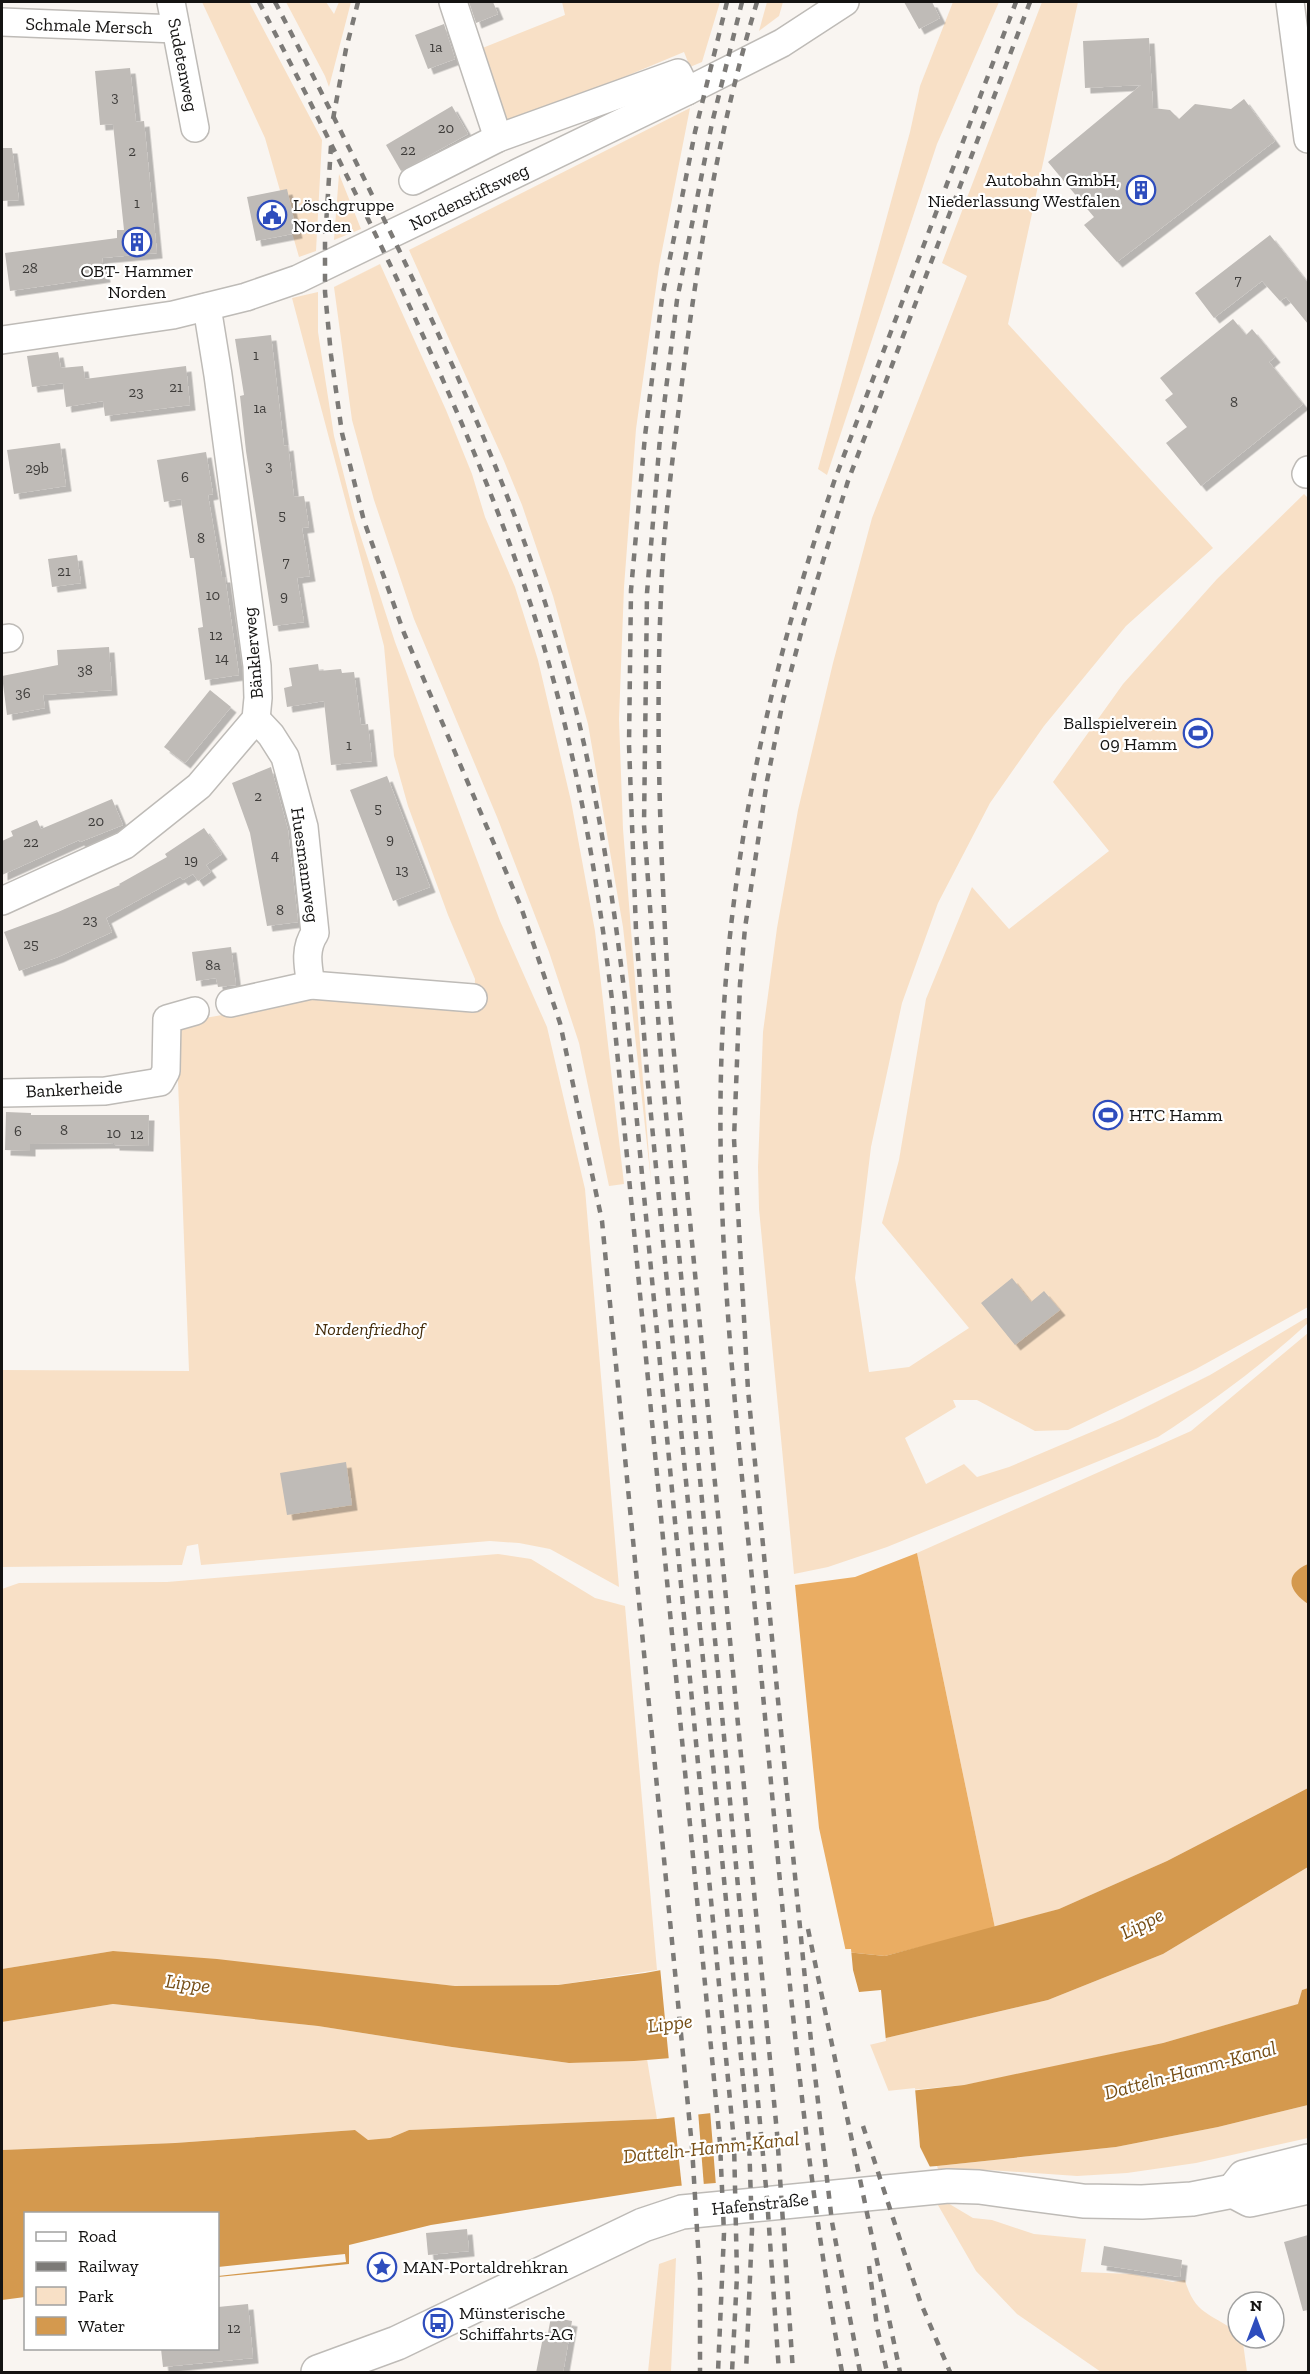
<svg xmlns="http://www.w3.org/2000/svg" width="1310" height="2374" font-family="'Zilla Slab',serif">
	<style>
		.green { fill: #f8e0c6 }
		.forest { fill: #eaad63 }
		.water { fill: #d4994e }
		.pier { fill: #f9f5f1 }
		.building { fill: #bfbbb7; filter: url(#shadow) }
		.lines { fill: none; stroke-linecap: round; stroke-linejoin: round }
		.minor-casing { stroke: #bebbb7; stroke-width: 30 }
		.major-casing { stroke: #bebbb7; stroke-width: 36 }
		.minor { stroke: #fff; stroke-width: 27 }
		.major { stroke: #fff; stroke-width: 33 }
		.rail { stroke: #7c7a77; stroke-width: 4.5; stroke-dasharray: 8 8; stroke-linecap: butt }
		.labels { text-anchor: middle; stroke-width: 4.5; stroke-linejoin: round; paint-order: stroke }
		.number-label { font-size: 15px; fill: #3f3d3b }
		.street-label { font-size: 18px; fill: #141312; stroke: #fff }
		.poi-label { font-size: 18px; fill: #141312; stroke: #fff; text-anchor: start }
		.park-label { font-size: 18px; font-style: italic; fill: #432b09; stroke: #fff }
		.water-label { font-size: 20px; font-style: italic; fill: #764e16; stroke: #fff }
	</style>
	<defs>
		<filter id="shadow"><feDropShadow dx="5.5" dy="5.5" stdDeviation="0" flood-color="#0004"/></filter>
	</defs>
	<rect width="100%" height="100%" fill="#f9f5f1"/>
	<!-- green -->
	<g class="green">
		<polygon points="202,2 249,2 322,140 316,251 299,257 265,138"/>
		<polygon points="286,2 326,2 334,14 339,2 351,2 329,87 325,76"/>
		<polygon points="562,2 720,2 702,62 690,67 684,52 507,126 480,49 565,15"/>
		<polygon points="767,2 783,2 779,16 759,31"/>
		<polygon points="953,2 999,2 937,144 827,475 818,469 910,132 920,86"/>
		<path d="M1042,2h36l-70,322 205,224 -87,78 -82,100 -54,77 -52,100 -36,100 -31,144 -16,131 14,94 40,-5 60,-39 -87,-105 17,-63 27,-161 46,-112 37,42 100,-78 -56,-69 70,-98 94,-105 87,-85 4,4v809l-112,62 -128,61 -33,1 -58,-31h-24l3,7 -51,31 21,46 38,-20 13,13 32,-10 113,-48 88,-44 96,-57h2v5c-46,42 -97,80 -150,114l-271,110 -59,20 -34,7 -35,-365 -1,-42 5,-135 14,-104 21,-118 35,-147 39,-145 95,-242 -25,-13z"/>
		<polygon points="690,108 659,266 636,429 624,587 619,719 623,829 651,1181 623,927 588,724 553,596 522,505 504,461 409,250"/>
		<polygon points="339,174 361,229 334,240"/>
		<polygon points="380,264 446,410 472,474 485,517 515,587 538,660 571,801 595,931 624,1184 609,1186 579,1043 549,952 497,817 414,619 374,500 352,420 334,287"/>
		<polygon points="318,292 318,332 334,436 355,519 395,642 500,921 547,1027 585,1189 619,1587 550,1549 519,1543 490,1541 201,1565 198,1544 187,1546 182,1565 2,1567 2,1370 189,1371 176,1028 188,1021 330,996 474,1008 475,979 448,915 408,806 394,756 384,646 292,298"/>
		<polygon points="1308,1333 1308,1788 1167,1861 1059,1909 995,1928 917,1553 1191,1431"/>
		<polygon points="498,1554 531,1559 595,1598 625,1606 657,1970 558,1985 455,1986 113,1951 2,1969 2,1589 19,1583 167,1582"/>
		<polygon points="1308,1867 1308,1988 1302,1990 1299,2004 1163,2043 1039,2070 964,2085 889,2092 869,2042 1048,2000 1163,1954"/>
		<polygon points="113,2004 318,2026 452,2047 569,2063 647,2059 657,2119 409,2130 390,2138 368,2141 355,2130 175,2143 2,2150 2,2022"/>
		<polygon points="1308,2105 1308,2138 1196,2163 1127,2173 1077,2176 989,2170 939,2172 937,2166 1116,2147 1218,2127"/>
		<path d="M931,2193l42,25 19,2 42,14 52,5 -5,33 51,2 41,8 12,-2c10,37 29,33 53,54v4h2l3,5 4,29h-146l-84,-58 -41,-43z"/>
		<polygon points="676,2258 671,2372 648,2372 659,2264"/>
	</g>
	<!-- forest -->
	<polygon class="forest" points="917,1553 995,1928 885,1956 846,1952 819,1828 795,1585 855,1577"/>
	<!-- water -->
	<g class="water">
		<path d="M1308,1564v40c-19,-13 -25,-29 0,-40z"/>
		<polygon points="1308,1788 1308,1867 1163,1954 1048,2000 869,2042 634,2061 569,2063 452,2047 318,2026 113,2004 2,2022 2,1969 113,1951 217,1959 455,1986 558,1985 645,1973 749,1954 846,1952 885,1956 1059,1909 1167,1861"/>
		<polygon points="1308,1988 1308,2105 1218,2127 1116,2147 937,2166 677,2186 431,2225 349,2245 349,2264 218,2277 218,2214 26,2214 25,2297 2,2300 2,2150 175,2143 355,2130 368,2140 390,2138 409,2130 657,2119 964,2085 1163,2043 1298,2004 1302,1990"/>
	</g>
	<!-- pier -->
	<g class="pier">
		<polygon points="851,1949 853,1970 859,1992 881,1990 886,2041 869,2045 669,2061 660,1967 748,1951"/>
		<polygon points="915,2088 920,2147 931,2169 939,2169 716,2186 710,2110"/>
		<polygon points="698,2111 704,2187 682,2188 674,2114"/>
		<polygon points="345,2254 346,2262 218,2276 218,2267"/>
	</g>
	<!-- building -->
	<g class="building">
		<polygon points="469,2 493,2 498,14 476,23"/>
		<polygon points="904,2 932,2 940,18 919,29"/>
		<polygon points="444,24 455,59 428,69 415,35"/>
		<polygon points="1149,38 1153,108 1170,110 1179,119 1195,104 1231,109 1244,99 1275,141 1117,262 1084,225 1094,217 1048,162 1141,85 1085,88 1083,41"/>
		<polygon points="130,68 136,122 144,121 157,253 102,258 105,277 10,291 5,253 117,238 117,230 124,230 113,124 100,125 95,71"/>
		<polygon points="452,106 468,134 401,171 386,145"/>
		<polygon points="2,148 12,148 19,200 2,201"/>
		<polygon points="287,189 297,233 256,241 247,197"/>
		<polygon points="1270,235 1308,283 1308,324 1286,297 1280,301 1262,281 1214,318 1195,293"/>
		<polygon points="1233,319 1246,335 1252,329 1275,357 1269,362 1303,404 1201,486 1166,443 1187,427 1165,400 1173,394 1160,378"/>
		<polygon points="271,335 284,446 288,445 294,497 304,496 309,527 302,528 310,576 297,578 304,622 273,626 246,451 240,396 244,395 235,339"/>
		<polygon points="58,352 61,368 83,366 85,379 186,366 190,405 105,416 103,401 66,407 63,383 32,387 27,356"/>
		<polygon points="60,443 66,486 14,494 7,450"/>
		<polygon points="206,452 213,494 208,495 222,577 225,577 239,675 205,680 198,628 203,627 194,558 190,558 181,499 164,502 157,460"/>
		<polygon points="77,555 81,583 52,587 48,559"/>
		<polygon points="109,647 112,690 43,695 45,708 7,715 2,676 58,665 57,650"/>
		<polygon points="318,664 319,671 341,669 342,673 354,672 361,725 368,724 372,761 331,765 324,701 287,707 284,688 292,686 289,668"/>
		<polygon points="210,690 231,707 185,763 164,747"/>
		<polygon points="271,767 288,830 298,922 267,926 250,833 232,783"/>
		<polygon points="387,776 430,887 393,901 350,790"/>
		<polygon points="112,799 123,825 80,842 79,840 2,875 2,841 13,836 11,831 37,820 41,829"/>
		<polygon points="204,828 222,854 206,865 211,872 198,881 193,874 183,880 180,877 106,918 112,932 58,957 19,971 4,932 58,912 120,885 119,884 167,857 165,854"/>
		<polygon points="231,947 236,985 218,987 216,978 196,981 192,952"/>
		<polygon points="6,1112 31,1113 31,1115 149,1115 148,1146 114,1145 114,1143 30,1144 30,1151 5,1150"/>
		<polygon points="1012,1278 1031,1302 1044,1291 1060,1310 1015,1345 981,1303"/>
		<polygon points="346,1462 352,1505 287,1515 280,1473"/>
		<polygon points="467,2229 469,2251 428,2255 426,2233"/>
		<polygon points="1308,2235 1308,2310 1303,2311 1284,2242"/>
		<polygon points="1104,2246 1182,2260 1180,2277 1101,2265"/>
		<polygon points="248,2304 253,2358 163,2367 161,2349 218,2349 218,2307"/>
		<polygon points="551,2317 572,2321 563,2373 536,2373 544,2332 548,2333"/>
	</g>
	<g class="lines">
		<!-- minor casing -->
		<g class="minor-casing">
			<g id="minor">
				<polyline points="171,2 195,128"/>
				<polyline points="453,2 498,138"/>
				<polyline points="1290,2 1308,139"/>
				<polyline points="2,22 176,29"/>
				<polyline points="413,181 498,138 678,73 687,91"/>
				<polyline points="2,340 173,315 246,297 298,279 687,91 782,43 845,2"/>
				<polyline points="1306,474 1308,470"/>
				<polyline points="2,639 9,638"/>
				<path d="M256,719l15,16 14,22 19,70 11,106c-11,16 -7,33 -4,52"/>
				<polyline points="2,901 125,845 199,786 256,719 258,698 257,666 218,375 207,307"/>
				<polyline points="230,1003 311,985 473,998"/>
				<polyline points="2,1093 105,1091 160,1082 166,1071 167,1019 195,1011"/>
			</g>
		</g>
		<!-- major casing -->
		<g class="major-casing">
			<g id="major">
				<polyline points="1233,2191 1244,2177 1308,2161"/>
				<polyline points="318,2372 397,2343 643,2225 682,2212 948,2186 979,2187 1083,2201 1142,2202 1192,2199 1233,2191 1250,2200 1308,2187"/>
			</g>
		</g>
		<!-- minor -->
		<use href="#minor" class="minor"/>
		<!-- major -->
		<use href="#major" class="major"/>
		<!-- rail -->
		<g class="rail">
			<path d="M259,2c47,91 93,183 137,275 55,118 107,236 145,360 37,121 57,246 72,371l107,1135 4,90 -6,139"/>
			<path d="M275,2c43,82 84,166 125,250 59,124 114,248 154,379 38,122 57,248 72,375l108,1136 3,134 -5,96"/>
			<polyline points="727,2 695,132 662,298 645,436 631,590 629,745 636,930 647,1073 749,2141 752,2230 746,2372"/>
			<polyline points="742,2 712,123 677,300 660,438 647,593 644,825 662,1071 767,2198 779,2372"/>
			<path d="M757,2c-39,129 -61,263 -77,397 -8,65 -17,131 -19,197 -6,135 0,271 8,405l108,1132 16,239"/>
			<polyline points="333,119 346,49 358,2"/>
			<polyline points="331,146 325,241 325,292 331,355 342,433 364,521 404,633 521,907 560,1023 602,1221 692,2147 700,2279 700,2372"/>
			<polyline points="808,1929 900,2372"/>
			<polyline points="863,2126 920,2301 950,2372"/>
			<polyline points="869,2266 877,2327 887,2372"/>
			<path d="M842,2372c-41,-223 -58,-451 -79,-677 -18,-207 -47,-415 -42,-623 5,-203 48,-402 114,-593l181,-477"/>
			<polyline points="860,2372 832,2222 811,2041 748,1390 734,1139 740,984 745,928 767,781 783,701 804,622 848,481 1030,2"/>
		</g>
	</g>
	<!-- icons -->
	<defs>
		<g id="building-ring" transform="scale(1.5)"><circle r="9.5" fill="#fff" stroke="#2e4dbd" stroke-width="1.5"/><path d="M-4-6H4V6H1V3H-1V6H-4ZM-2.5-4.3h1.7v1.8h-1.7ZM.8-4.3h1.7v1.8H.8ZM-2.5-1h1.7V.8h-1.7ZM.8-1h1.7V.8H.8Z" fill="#2e4dbd"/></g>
		<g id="civic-ring" transform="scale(1.5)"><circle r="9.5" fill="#fff" stroke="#2e4dbd" stroke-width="1.5"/><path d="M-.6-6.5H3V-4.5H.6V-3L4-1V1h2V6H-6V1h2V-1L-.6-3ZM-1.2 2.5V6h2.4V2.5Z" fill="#2e4dbd"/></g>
		<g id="stadium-ring" transform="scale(1.5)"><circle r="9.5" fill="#fff" stroke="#2e4dbd" stroke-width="1.5"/><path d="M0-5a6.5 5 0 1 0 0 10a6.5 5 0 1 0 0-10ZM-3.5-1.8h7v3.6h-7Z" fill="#2e4dbd"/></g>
		<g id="sight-ring" transform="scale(1.5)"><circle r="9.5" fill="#fff" stroke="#2e4dbd" stroke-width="1.5"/><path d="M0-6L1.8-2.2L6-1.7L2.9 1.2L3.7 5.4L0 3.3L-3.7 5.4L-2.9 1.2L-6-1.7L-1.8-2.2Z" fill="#2e4dbd"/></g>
		<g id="bus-ring" transform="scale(1.5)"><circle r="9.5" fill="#fff" stroke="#2e4dbd" stroke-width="1.5"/><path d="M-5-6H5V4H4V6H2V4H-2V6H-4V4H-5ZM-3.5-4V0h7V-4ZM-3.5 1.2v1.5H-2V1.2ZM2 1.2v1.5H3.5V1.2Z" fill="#2e4dbd"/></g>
	</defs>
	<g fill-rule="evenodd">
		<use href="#building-ring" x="1141" y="190"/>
		<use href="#civic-ring" x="272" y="215"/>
		<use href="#building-ring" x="137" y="242"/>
		<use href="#stadium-ring" x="1198" y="733"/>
		<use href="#stadium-ring" x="1108" y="1115"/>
		<use href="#sight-ring" x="382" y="2267"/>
		<use href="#bus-ring" x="438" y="2323"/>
	</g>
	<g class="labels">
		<!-- number labels -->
		<g class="number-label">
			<text x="436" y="52">1a</text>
			<text x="115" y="102">3</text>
			<text x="446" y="133">20</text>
			<text x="408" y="155">22</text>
			<text x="132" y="156">2</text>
			<text x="137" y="208">1</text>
			<text x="30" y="273">28</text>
			<text x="1238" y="285">7</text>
			<text x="256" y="360">1</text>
			<text x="176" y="392">21</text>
			<text x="136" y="397">23</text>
			<text x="1234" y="407">8</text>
			<text x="260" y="413">1a</text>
			<text x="269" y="471">3</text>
			<text x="37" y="473">29b</text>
			<text x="185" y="482">6</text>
			<text x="282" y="520">5</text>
			<text x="201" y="543">8</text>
			<text x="286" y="567">7</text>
			<text x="64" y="576">21</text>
			<text x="213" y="600">10</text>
			<text x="284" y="601">9</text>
			<text x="216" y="640">12</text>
			<text x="222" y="663">14</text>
			<text x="85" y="675">38</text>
			<text x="23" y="698">36</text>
			<text x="349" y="750">1</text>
			<text x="258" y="801">2</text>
			<text x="378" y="813">5</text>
			<text x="96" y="826">20</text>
			<text x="390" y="844">9</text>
			<text x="31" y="847">22</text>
			<text x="275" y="860">4</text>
			<text x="191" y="865">19</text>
			<text x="402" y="875">13</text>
			<text x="280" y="915">8</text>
			<text x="90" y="925">23</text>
			<text x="31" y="949">25</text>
			<text x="213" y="970">8a</text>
			<text x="64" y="1135">8</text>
			<text x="18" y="1136">6</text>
			<text x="114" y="1138">10</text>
			<text x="137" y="1139">12</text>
			<text x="234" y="2333">12</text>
		</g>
		<!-- street labels -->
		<g class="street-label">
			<text transform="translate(89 26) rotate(2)" y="6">Schmale Mersch</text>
			<text transform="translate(183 65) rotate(79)" y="6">Sudetenweg</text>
			<text transform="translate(469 197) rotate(-26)" y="6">Nordenstiftsweg</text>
			<text transform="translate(253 653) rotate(-95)" y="6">Bänklerweg</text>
			<text transform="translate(305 865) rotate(82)" y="6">Huesmannweg</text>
			<text transform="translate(74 1089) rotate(-3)" y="6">Bankerheide</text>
			<text transform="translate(760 2204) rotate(-6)" y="6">Hafenstraße</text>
		</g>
		<!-- poi labels -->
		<g class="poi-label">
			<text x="1120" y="186" text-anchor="end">Autobahn GmbH,<tspan x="1120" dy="21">Niederlassung Westfalen</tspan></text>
			<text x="293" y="211">Löschgruppe<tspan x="293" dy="21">Norden</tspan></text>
			<text x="137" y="277" text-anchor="middle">OBT- Hammer<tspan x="137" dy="21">Norden</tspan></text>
			<text x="1177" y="729" text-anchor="end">Ballspielverein<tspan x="1177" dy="21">09 Hamm</tspan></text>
			<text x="1129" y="1121">HTC Hamm</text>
			<text x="403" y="2273">MAN-Portaldrehkran</text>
			<text x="459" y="2319">Münsterische<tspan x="459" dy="21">Schiffahrts-AG</tspan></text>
		</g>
		<!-- park labels -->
		<g class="park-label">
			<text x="370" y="1335">Nordenfriedhof</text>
		</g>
		<!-- water labels -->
		<g class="water-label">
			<text transform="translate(1142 1923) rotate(-27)" y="7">Lippe</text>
			<text transform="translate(188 1983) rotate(7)" y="7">Lippe</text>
			<text transform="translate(670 2023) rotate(-7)" y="7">Lippe</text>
			<text transform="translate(1190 2070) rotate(-15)" y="7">Datteln-Hamm-Kanal</text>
			<text transform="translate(711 2147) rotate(-6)" y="7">Datteln-Hamm-Kanal</text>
		</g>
	</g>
	<!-- border -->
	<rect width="1310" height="2374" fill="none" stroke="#141312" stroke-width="6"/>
	<!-- legend -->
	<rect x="24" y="2212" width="195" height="138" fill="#ffffff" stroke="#a1a1a0" stroke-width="1.5"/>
	<rect x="36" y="2232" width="30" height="9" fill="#ffffff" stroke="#a1a1a0" stroke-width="1.5"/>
	<text x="78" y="2242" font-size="18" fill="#141312">Road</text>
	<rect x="36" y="2262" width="30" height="9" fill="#7c7a77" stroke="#a1a1a0" stroke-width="1.5"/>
	<text x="78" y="2272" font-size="18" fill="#141312">Railway</text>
	<rect x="36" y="2287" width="30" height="18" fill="#f8e0c6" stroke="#a1a1a0" stroke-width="1.5"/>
	<text x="78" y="2302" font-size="18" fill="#141312">Park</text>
	<rect x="36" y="2317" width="30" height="18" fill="#d4994e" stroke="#a1a1a0" stroke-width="1.5"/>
	<text x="78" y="2332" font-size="18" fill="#141312">Water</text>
	<!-- north arrow -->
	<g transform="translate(1256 2320)"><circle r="28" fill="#ffffff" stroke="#a1a1a0" stroke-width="1.5"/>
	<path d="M0-4.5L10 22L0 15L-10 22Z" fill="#2e4dbd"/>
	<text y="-9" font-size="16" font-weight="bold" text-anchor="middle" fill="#141312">N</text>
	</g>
</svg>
